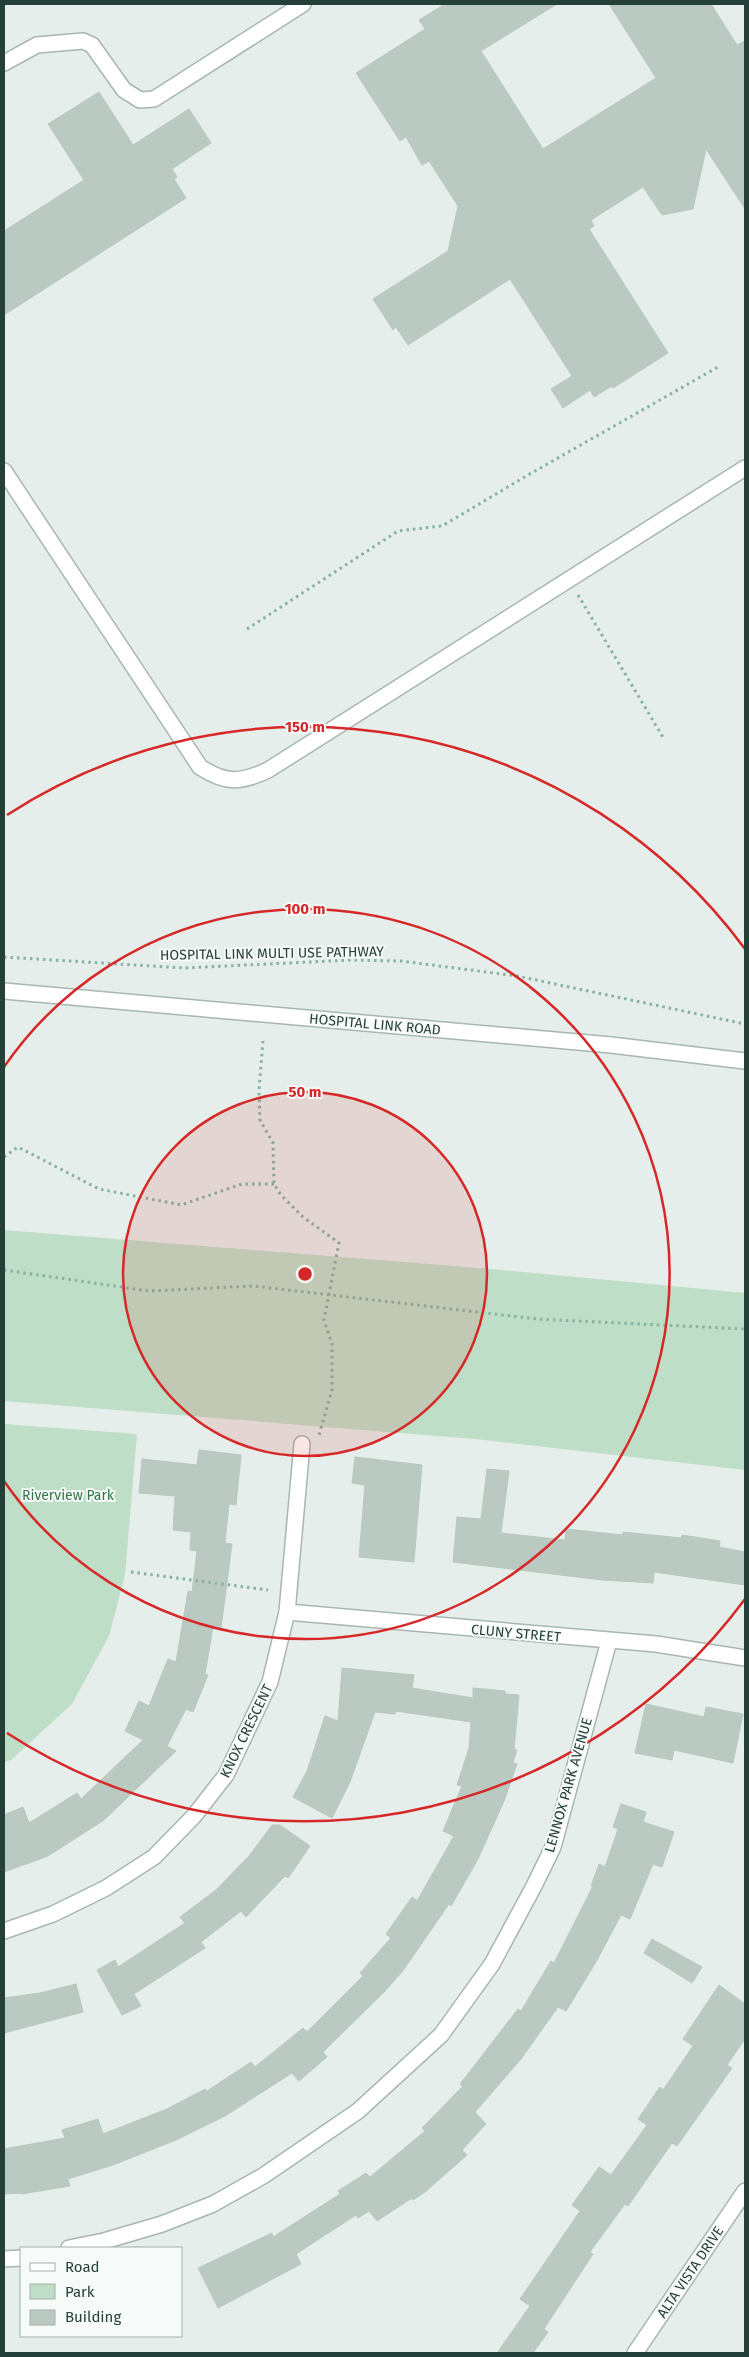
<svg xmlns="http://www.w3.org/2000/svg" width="749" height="2357" font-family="'Fira Sans',sans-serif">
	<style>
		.green { fill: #bfdec7 }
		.building { fill: #bbc9c3; stroke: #b8c8c1 }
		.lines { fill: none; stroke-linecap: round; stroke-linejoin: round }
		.minor-casing { stroke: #a8b6b1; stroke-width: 18 }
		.path { stroke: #87b1a2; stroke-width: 3; stroke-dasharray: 2.5 4; stroke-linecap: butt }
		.minor { stroke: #fff; stroke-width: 15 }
		.ring { fill: none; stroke: #d62828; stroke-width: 2.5 }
		.labels { text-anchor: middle; stroke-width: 4; stroke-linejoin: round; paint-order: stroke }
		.street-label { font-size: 14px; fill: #254038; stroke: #f6faf8 }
		.park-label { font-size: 14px; fill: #2f7649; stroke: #f6faf8 }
		.centre { fill: #d62828; stroke: #f6faf8; stroke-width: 2.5 }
		.ring-label { font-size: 15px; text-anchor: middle; font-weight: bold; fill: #d62828; stroke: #f6faf8; stroke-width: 4; stroke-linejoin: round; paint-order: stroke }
	</style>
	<rect width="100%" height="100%" fill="#e5eeea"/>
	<!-- green -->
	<g class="green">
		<polygon points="4,1230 492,1269 745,1293 745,1470 475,1439 4,1401"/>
		<polygon points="4,1424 137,1434 125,1575 109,1636 72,1704 11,1760 4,1762"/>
	</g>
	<!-- building -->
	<g class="building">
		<polygon points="445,4 557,4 481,51 543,149 656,78 609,4 711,4 737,45 745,41 745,209 706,149 693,209 662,215 643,187 591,220 594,226 589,229 668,353 613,388 612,386 594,397 590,390 563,408 551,389 572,376 510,279 408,345 396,327 393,330 373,299 448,251 458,206 429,161 422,165 406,137 400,141 356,73 425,29 419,20"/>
		<polygon points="99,92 133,145 189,109 211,143 172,169 177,177 174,179 186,198 4,315 4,231 84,180 48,124"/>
		<polygon points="199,1450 241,1455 236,1505 229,1504 225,1543 232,1544 221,1628 213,1627 205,1674 208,1675 193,1712 186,1709 167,1746 176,1751 104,1820 48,1856 4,1872 4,1815 23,1807 29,1823 77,1793 81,1799 143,1740 125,1731 139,1701 149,1706 168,1659 176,1662 188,1591 192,1592 197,1551 190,1550 191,1532 173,1530 175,1496 139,1493 142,1459 197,1465"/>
		<polygon points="355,1457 422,1465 414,1562 359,1557 365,1485 352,1483"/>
		<polygon points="487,1469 509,1471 501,1533 565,1540 566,1529 623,1535 623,1532 681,1538 682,1535 720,1541 719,1547 745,1552 745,1585 654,1572 653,1583 602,1580 453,1562 457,1517 481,1519"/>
		<polygon points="342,1668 414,1675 412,1688 473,1698 473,1688 505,1691 505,1694 519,1695 514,1749 517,1750 513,1763 517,1764 504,1801 478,1859 451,1906 449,1904 402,1972 383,1993 323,2052 327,2057 299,2081 292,2073 225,2116 176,2140 113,2165 68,2179 70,2186 21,2194 21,2193 4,2194 4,2149 65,2138 62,2130 98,2119 103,2134 167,2109 205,2089 207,2091 251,2062 255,2067 303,2028 307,2032 363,1976 360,1973 391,1938 386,1934 412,1897 417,1901 454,1836 443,1831 462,1786 457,1785 469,1748 471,1722 396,1711 395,1714 375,1712 350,1782 332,1818 293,1797 307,1771 325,1716 338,1721"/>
		<polygon points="646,1704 704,1717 706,1707 743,1714 733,1763 674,1750 672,1760 635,1753"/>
		<polygon points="621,1804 646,1812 643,1822 674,1832 662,1867 653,1864 630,1919 621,1915 596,1962 566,2011 558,2007 521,2059 475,2112 486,2124 462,2150 467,2155 425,2192 413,2200 412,2198 377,2221 369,2211 358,2218 356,2215 296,2254 301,2264 218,2308 198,2268 272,2233 273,2237 340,2194 338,2191 366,2173 370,2177 425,2131 422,2128 463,2086 460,2084 518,2009 521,2011 551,1961 554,1963 593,1886 591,1886 599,1864 605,1867 618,1829 613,1827"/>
		<polygon points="272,1825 280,1825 310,1846 288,1878 285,1876 246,1917 241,1911 201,1942 205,1948 134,1994 141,2006 122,2015 97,1970 115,1960 118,1967 185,1923 180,1917 216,1890 249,1856"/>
		<polygon points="652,1939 702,1967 692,1983 644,1953"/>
		<polygon points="76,1984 83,2012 4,2033 4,1998 40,1993"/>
		<polygon points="719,1985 745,2004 745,2039 727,2065 732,2068 677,2146 672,2143 628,2206 625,2204 595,2245 590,2252 593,2254 544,2329 548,2332 533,2353 497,2353 530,2306 520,2299 580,2211 572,2205 599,2167 611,2175 647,2125 638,2119 660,2087 663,2090 693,2046 683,2039"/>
	</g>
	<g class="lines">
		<!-- minor casing -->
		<g class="minor-casing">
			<g id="minor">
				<polyline points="4,63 37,45 83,41 92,45 124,90 140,100 154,99 303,4"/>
				<path d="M4,471l196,296c26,17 41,16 68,3l477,-302"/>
				<polyline points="4,991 611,1045 745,1061"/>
				<polyline points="287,1612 656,1644 745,1658"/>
				<polyline points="4,1931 53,1914 106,1888 154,1857 194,1816 226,1775 270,1682 287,1612 302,1444"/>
				<polyline points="69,2248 104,2241 162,2224 213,2204 263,2176 358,2111 441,2035 492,1964 534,1886 553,1847 609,1641"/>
				<polyline points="4,2259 21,2258"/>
				<polyline points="635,2353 745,2191"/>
			</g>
		</g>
		<!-- path -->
		<g class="path">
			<polyline points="578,595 664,739"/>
			<polyline points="247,629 398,531 442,526 528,475 718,367"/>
			<polyline points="4,957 184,968 351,960 401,961 517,976 745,1024"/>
			<polyline points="263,1041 259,1090 260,1120 273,1143 274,1184 281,1195 303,1217 339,1243 324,1320 332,1344 332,1390 319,1435"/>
			<polyline points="4,1157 18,1147 99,1189 181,1205 242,1184 274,1184"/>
			<polyline points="4,1270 149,1291 253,1286 537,1319 745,1329"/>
			<polyline points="131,1572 268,1590"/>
		</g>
		<!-- minor -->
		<use href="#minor" class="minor"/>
	</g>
	<!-- distance rings -->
	<circle cx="305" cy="1274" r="182" fill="#d62828" fill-opacity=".12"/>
	<g class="ring">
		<circle cx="305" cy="1274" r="182"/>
		<path d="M4 1067A365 365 0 1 1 4 1481"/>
		<path d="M745 1599A547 547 0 0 1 7 1733M7 815A547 547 0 0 1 745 949"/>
	</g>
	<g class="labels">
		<!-- street labels -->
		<g class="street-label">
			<text transform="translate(272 953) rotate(-1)" y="5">HOSPITAL LINK MULTI USE PATHWAY</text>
			<text transform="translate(375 1024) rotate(5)" y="5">HOSPITAL LINK ROAD</text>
			<text transform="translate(516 1633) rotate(5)" y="5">CLUNY STREET</text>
			<text transform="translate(246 1731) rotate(-64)" y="5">KNOX CRESCENT</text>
			<text transform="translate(568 1785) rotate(-74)" y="5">LENNOX PARK AVENUE</text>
			<text transform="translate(690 2272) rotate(-56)" y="5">ALTA VISTA DRIVE</text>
		</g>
		<!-- park labels -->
		<g class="park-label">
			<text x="68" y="1500">Riverview Park</text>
		</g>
	</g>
	<circle cx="305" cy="1274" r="8" class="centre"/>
	<g class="ring-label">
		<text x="305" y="732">150 m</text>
		<text x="305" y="914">100 m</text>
		<text x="305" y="1097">50 m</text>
	</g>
	<!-- border -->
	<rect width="749" height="2357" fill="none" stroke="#254038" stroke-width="10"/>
	<!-- legend -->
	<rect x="20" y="2247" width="162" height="90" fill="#f6faf8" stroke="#a2b0ab"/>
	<rect x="30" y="2263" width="25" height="8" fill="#ffffff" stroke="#a2b0ab"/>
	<text x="65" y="2272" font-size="15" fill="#254038">Road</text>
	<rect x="30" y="2284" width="25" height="15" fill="#bfdec7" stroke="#a2b0ab"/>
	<text x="65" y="2297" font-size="15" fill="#254038">Park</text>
	<rect x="30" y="2310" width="25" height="15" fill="#bbc9c3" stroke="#a2b0ab"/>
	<text x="65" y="2322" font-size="15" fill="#254038">Building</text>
</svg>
